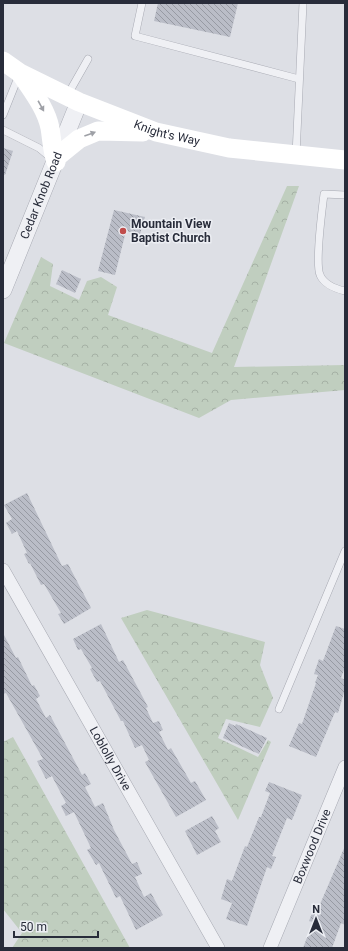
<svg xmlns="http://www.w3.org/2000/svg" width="348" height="951" font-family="Roboto,sans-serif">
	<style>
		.forest { fill: url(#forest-crowns) }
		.building { fill: url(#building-back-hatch) }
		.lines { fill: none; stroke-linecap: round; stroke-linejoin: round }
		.service-casing { stroke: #a7a9b2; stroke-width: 8 }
		.minor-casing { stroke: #a7a9b2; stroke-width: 14 }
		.tertiary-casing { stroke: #a7a9b2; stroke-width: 18 }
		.service { stroke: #eff0f4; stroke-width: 7 }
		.minor { stroke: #eff0f4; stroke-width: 13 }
		.tertiary { stroke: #eff0f4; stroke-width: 17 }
		.secondary { stroke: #fff; stroke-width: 19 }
		.oneway { fill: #9ea0a6 }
		.poi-dot { fill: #c04c4b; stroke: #eceef3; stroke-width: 1.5 }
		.labels { text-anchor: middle; stroke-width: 3; stroke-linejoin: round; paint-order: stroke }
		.street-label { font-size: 12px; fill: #282c3a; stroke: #eceef3 }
		.poi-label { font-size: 12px; font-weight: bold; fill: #282c3a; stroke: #eceef3; text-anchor: start }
	</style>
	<defs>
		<pattern id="forest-crowns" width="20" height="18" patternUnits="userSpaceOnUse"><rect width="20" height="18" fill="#c0cebf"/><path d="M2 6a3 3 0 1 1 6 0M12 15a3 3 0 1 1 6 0" fill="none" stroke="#a5b1a5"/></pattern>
		<pattern id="building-back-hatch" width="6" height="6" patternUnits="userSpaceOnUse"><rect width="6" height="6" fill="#babdc7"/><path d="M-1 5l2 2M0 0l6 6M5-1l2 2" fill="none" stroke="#979aa3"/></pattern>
	</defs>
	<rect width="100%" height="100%" fill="#dddfe5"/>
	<!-- forest -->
	<g class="forest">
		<polygon points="287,186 299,186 234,367 345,365 345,390 231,400 199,418 4,343 41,257 53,264 50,286 79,300 87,281 101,277 117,287 108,315 212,353"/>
		<polygon points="147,610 265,642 260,665 273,698 260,727 226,719 218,738 258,757 268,740 271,742 238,820 121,618"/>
		<polygon points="13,737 130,948 12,948 22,933 3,909 3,742"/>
	</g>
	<!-- building -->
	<g class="building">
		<polygon points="158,3 238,3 230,37 154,21"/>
		<polygon points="3,148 13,151 5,175 3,174"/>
		<polygon points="114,210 145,217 140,234 126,231 115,275 98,271"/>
		<polygon points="62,270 81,279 75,293 56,284"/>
		<polygon points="27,493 62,566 68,564 91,608 64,624 58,614 61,613 44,584 41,585 30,563 29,564 24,554 27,553 17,531 12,534 6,523 12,519 4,505"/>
		<polygon points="101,624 119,662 123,660 131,675 148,707 146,708 153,723 159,721 163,730 159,732 168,750 171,748 191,783 195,781 206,800 176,817 145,762 149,760 142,745 135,748 123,721 121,721 100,681 97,682 90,669 92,668 81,649 78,650 73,639"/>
		<polygon points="336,626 345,629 345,667 341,678 345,680 345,689 338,713 335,712 316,757 289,746 299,723 302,724 316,683 315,683 318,675 314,674 319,659 323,661"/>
		<polygon points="3,633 16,658 18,657 32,686 34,685 40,696 36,699 46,718 50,715 82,775 85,773 91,784 85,787 95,807 103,803 114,830 132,864 137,862 142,874 135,877 144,897 151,893 163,915 136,930 120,896 116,898 99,863 96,865 87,850 91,848 74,812 66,816 61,806 66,803 55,782 52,776 46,779 37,761 43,759 6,693 3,694"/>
		<polygon points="229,723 235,726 236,724 267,738 259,754 223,738"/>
		<polygon points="269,782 302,795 292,820 287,818 272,856 276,857 271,869 267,867 247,926 226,919 232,903 221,899 227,879 232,881 245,846 247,847 259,817 261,817 270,793 265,791"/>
		<polygon points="212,816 219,828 215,831 221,842 197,855 185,831"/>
		<polygon points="345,846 345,925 341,923 332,948 303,948 313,922 309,921 314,908 318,909"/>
	</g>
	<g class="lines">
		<!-- service casing -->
		<g class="service-casing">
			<g id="service">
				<polyline points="142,3 135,36 299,79"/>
				<polyline points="67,96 88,59"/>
				<polyline points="3,115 19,75"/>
				<polyline points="3,130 39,148 51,158"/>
				<polyline points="296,155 303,3"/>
				<path d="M345,195l-21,-1c-2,16 -9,69 -4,81 4,9 16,14 25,16"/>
				<polyline points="279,709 345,551"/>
			</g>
		</g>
		<!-- minor casing -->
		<g class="minor-casing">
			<g id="minor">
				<path id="s1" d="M3,570l215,378"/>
				<path id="s2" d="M270,948l75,-181"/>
			</g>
		</g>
		<!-- tertiary casing -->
		<g class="tertiary-casing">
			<g id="tertiary">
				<path id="s3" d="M3,290l76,-188"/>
			</g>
		</g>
		<!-- service -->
		<use href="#service" class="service"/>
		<!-- minor -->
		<use href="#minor" class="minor"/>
		<!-- tertiary -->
		<use href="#tertiary" class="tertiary"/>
		<!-- secondary -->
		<g class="secondary">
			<path id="s4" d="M3,61l17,12 59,29 77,30 73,16 116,12"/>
			<path d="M21,74c11,17 25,34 29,54 2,12 2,22 6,34"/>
			<polyline points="58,156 79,139 98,131 143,132"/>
		</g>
	</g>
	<!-- one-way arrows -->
	<defs><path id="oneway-solid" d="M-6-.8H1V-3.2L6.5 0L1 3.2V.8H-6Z"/></defs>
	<g class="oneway">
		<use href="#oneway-solid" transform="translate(41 106) rotate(61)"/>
		<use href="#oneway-solid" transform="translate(90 134) rotate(-20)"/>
	</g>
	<!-- markers -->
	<circle class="poi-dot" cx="123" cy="231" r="4"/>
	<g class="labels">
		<!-- street labels -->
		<g class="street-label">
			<text dy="4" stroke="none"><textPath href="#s4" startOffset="180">Knight's Way</textPath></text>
			<text dy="4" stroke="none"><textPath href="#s3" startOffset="102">Cedar Knob Road</textPath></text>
			<text dy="4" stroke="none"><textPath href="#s1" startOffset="217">Loblolly Drive</textPath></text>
			<text dy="4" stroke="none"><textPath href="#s2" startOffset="110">Boxwood Drive</textPath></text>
		</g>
		<!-- poi labels -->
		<g class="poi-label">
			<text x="131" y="228">Mountain View<tspan x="131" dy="14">Baptist Church</tspan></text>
		</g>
	</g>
	<!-- border -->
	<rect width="348" height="951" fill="none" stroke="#282c3a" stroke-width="8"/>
	<!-- north arrow -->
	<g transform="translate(316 919)" stroke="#eceef3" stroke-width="3" paint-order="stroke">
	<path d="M0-3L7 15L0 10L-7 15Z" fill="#282c3a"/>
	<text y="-6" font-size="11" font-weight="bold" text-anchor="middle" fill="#282c3a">N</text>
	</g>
	<!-- scale -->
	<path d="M14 931v6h84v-6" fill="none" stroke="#282c3a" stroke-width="2"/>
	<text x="20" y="931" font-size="12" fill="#282c3a" stroke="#eceef3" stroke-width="3" paint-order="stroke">50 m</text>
</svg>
